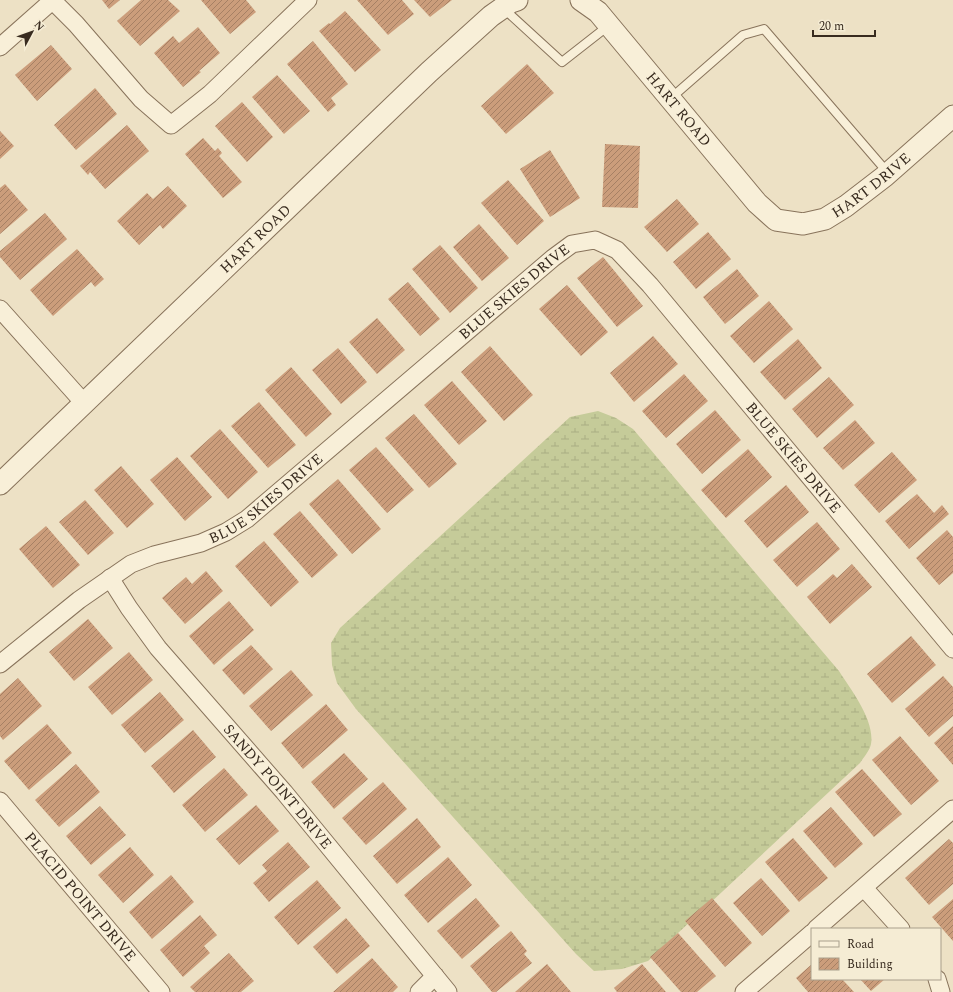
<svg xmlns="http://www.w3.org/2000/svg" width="953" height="992" font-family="Spectral,serif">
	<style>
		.wetland { fill: url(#wetland-marsh) }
		.building { fill: url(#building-hatch) }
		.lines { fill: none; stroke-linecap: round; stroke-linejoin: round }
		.service-casing { stroke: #88735b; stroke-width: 10 }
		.minor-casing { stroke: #88735b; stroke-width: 19 }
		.tertiary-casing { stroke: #88735b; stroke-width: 23 }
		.service { stroke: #f8efd8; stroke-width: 8 }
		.minor { stroke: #f8efd8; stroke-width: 17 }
		.tertiary { stroke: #f8efd8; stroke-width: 21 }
		.labels { text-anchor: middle; stroke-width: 4; stroke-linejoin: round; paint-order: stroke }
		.street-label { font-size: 15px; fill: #382b1f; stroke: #f5ecd4 }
	</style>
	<defs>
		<pattern id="wetland-marsh" width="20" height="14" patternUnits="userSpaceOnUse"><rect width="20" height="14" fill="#c5cb99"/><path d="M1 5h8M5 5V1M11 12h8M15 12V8" fill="none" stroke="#aaae83"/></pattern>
		<pattern id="building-hatch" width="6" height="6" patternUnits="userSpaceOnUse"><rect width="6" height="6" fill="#cb9d7b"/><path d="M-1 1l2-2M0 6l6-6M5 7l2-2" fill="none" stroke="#a68064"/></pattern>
	</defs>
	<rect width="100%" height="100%" fill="#ede1c5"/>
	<!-- wetland -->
	<path class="wetland" d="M598,411l18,7 17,11 206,242c12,19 36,49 32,73 -1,6 -7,13 -11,19l-212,198 -26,8 -28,2 -18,-17 -220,-245 -19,-26 -5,-18 -1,-22 9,-15 230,-211z"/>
	<!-- building -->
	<g class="building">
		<polygon points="102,0 120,0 109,9"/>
		<polygon points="141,0 168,0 180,11 140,46 117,21"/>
		<polygon points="201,0 246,0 256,12 230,34"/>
		<polygon points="357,0 402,0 414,14 388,35"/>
		<polygon points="414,0 452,0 430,17"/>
		<polygon points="345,11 381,50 355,72 319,31 329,23 330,24"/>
		<polygon points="198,27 220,53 199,71 201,72 183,87 154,53 173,36 179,43"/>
		<polygon points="313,41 348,84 331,98 336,105 328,112 287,64"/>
		<polygon points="51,45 72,69 37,101 15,75"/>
		<polygon points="527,64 554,93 506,134 481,106"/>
		<polygon points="277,75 310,111 284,134 252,97"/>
		<polygon points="95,88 117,114 76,150 54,125"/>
		<polygon points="242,102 273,137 247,162 215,126"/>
		<polygon points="127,125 149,151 105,189 90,172 88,175 80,166"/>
		<polygon points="0,131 14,146 0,159"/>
		<polygon points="203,138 215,151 218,148 222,153 219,156 242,182 223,198 185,154"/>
		<polygon points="605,144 640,146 638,208 602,207"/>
		<polygon points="550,150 580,198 550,217 520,169"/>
		<polygon points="508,180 544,221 517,245 481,203"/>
		<polygon points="5,184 28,210 0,234 0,188"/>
		<polygon points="168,186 187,206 163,229 160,225 139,245 117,221 147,193 153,199"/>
		<polygon points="677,199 699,224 667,252 644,227"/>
		<polygon points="45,213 67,239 20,280 0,257 0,251"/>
		<polygon points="479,224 509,258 482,281 453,247"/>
		<polygon points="708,232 731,259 696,289 673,262"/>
		<polygon points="440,245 478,288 450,313 412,269"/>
		<polygon points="77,249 104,279 95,287 91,282 53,316 30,290"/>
		<polygon points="603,257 643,306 617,327 577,278"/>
		<polygon points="737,269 759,296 725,324 703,297"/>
		<polygon points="408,282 440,319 420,336 388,299"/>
		<polygon points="567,285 608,332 581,356 539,309"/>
		<polygon points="769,301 793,329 754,363 730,336"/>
		<polygon points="377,318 405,350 377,374 349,342"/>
		<polygon points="653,336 678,364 634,402 610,373"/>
		<polygon points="798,339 822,368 785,400 760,372"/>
		<polygon points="490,346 533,395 504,421 461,372"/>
		<polygon points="338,348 367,382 341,404 312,370"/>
		<polygon points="291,367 332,414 306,437 265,390"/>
		<polygon points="684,374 708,401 666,438 642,411"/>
		<polygon points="829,377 854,405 817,438 792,409"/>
		<polygon points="452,381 487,421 459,445 424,405"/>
		<polygon points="259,402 296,445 268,468 231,426"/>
		<polygon points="715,410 741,440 702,474 676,444"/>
		<polygon points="414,414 457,464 429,488 385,438"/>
		<polygon points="855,420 875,443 843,470 823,448"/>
		<polygon points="220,429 258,472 228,499 190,456"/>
		<polygon points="376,447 414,490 387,513 349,470"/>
		<polygon points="748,449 772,477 726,518 701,490"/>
		<polygon points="892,452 917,480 879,513 854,485"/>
		<polygon points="177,457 212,497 185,521 150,480"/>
		<polygon points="121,466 154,504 127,528 94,490"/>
		<polygon points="338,479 381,529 352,554 309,504"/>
		<polygon points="786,485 809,512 767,548 744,521"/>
		<polygon points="917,494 934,513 942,505 949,514 909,549 885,521"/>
		<polygon points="85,500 114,533 88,555 59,522"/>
		<polygon points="300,511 338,555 312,578 273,534"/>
		<polygon points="817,522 840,549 797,587 773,560"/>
		<polygon points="46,526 80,565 53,588 19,549"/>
		<polygon points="947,530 953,537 953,573 939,585 916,558"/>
		<polygon points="264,541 299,582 271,607 235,566"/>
		<polygon points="852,564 872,587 830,624 807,597 833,574 837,578"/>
		<polygon points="206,571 223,591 185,624 162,598 186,577 192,584"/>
		<polygon points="229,601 254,630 214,665 189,636"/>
		<polygon points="88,619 113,648 74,681 49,652"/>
		<polygon points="911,636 936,665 892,703 867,674"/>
		<polygon points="251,645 273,669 244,695 222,670"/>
		<polygon points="129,652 153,680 112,715 88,687"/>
		<polygon points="291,670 313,695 271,731 249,706"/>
		<polygon points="943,676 953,687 953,716 929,737 905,709"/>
		<polygon points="18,678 42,706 3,740 0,736 0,694"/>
		<polygon points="160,692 184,720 145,753 121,725"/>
		<polygon points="326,704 348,730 303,769 281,743"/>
		<polygon points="47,724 72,753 29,790 4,761"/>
		<polygon points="953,726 953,765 934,743"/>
		<polygon points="193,730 216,757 174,793 151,766"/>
		<polygon points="900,736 939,781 911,805 872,760"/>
		<polygon points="344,753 368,779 334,809 311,782"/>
		<polygon points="76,764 100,792 59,827 35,800"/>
		<polygon points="224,768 248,795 205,832 182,805"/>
		<polygon points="862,769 902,814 874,837 835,792"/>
		<polygon points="383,782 407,809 366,845 342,818"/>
		<polygon points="256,805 279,831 239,865 216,839"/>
		<polygon points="100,806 126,835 91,865 66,836"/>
		<polygon points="831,807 863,844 835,868 803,831"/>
		<polygon points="417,818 441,847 397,884 373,856"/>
		<polygon points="793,838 828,878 799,902 765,862"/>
		<polygon points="949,839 953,843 953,884 929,905 905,878"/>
		<polygon points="288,842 310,867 269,902 253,883 267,871 262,865"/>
		<polygon points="130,847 154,875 123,903 98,875"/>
		<polygon points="448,857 472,885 428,923 404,895"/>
		<polygon points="171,875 194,902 152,939 129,912"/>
		<polygon points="761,878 790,911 762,936 733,903"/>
		<polygon points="317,880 341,908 298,945 274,917"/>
		<polygon points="476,898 500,926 462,959 437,931"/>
		<polygon points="712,898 752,943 725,967 685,921"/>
		<polygon points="953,899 953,941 932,917"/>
		<polygon points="200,915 217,935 204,946 210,953 183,977 160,950"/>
		<polygon points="346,918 370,946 337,974 313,947"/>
		<polygon points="511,931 527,951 524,954 532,963 496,992 492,992 470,966"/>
		<polygon points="678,933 716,976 697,992 681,992 650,957"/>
		<polygon points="229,953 254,981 241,992 195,992 190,987"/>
		<polygon points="372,958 398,987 393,992 333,992"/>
		<polygon points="547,964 571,992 515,992"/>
		<polygon points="642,964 666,992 617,992 614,988"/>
		<polygon points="812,964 812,979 842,979 854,992 808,992 796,978"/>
		<polygon points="860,979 885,979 871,991"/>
	</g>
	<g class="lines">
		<!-- service casing -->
		<g class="service-casing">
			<g id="service">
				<polyline points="503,8 562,62 608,26"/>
				<polyline points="671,98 743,35 764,29 888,173"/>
			</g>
		</g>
		<!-- minor casing -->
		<g class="minor-casing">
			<g id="minor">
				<polyline points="52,0 76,24 141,99 171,125 210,94 308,0"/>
				<polyline points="0,47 52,1"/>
				<polyline points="0,309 84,403"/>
				<path id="s1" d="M110,578l19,30 29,40 126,144 164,200"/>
				<path id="s2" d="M0,664l79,-64 52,-36 23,-9 47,-12 25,-11 21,-13 306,-261 19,-14 23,-4 22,10 33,35 303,364"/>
				<path id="s3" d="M0,801l161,191"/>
				<polyline points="864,888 901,929"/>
				<polyline points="816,929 953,809"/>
				<polyline points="937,979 941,992"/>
				<polyline points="419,992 435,976"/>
				<polyline points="744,992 812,933"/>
			</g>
		</g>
		<!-- tertiary casing -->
		<g class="tertiary-casing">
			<g id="tertiary">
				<path id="s4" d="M581,0l17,12 159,191 19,17 27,4 22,-5 21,-13 39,-30 68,-60"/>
				<path id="s5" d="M0,484l429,-412 62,-56 20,-14 6,-2"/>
			</g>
		</g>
		<!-- service -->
		<use href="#service" class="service"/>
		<!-- minor -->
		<use href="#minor" class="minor"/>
		<!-- tertiary -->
		<use href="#tertiary" class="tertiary"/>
	</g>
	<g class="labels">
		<!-- street labels -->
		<g class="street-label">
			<text dy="5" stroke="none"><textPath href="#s4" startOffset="147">HART ROAD</textPath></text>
			<text dy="5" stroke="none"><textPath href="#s4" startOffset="402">HART DRIVE</textPath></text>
			<text dy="5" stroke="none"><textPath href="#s5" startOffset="354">HART ROAD</textPath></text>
			<text dy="5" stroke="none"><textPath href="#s2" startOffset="641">BLUE SKIES DRIVE</textPath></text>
			<text dy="5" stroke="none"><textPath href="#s2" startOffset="1036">BLUE SKIES DRIVE</textPath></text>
			<text dy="5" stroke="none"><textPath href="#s2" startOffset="317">BLUE SKIES DRIVE</textPath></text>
			<text dy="5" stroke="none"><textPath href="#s1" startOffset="268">SANDY POINT DRIVE</textPath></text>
			<text dy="5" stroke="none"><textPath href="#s3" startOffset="125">PLACID POINT DRIVE</textPath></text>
		</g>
	</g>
	<!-- legend -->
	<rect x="811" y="928" width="130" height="52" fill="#f5ecd4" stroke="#a99f8c"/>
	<rect x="819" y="941" width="20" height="6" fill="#f8efd8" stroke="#a99f8c"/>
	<text x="847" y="948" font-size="12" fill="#382b1f">Road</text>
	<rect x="819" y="958" width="20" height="12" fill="url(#building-hatch)" stroke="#a99f8c"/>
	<text x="847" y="968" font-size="12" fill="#382b1f">Building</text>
	<!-- north arrow -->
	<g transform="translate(32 32) rotate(49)" stroke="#f5ecd4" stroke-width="3" paint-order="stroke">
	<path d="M0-3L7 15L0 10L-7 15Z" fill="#382b1f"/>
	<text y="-6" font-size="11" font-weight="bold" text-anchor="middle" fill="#382b1f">N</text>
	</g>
	<!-- scale -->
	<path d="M813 30v6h62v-6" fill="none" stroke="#382b1f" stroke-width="2"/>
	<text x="819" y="30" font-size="12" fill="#382b1f" stroke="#f5ecd4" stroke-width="3" paint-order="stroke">20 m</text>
</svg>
